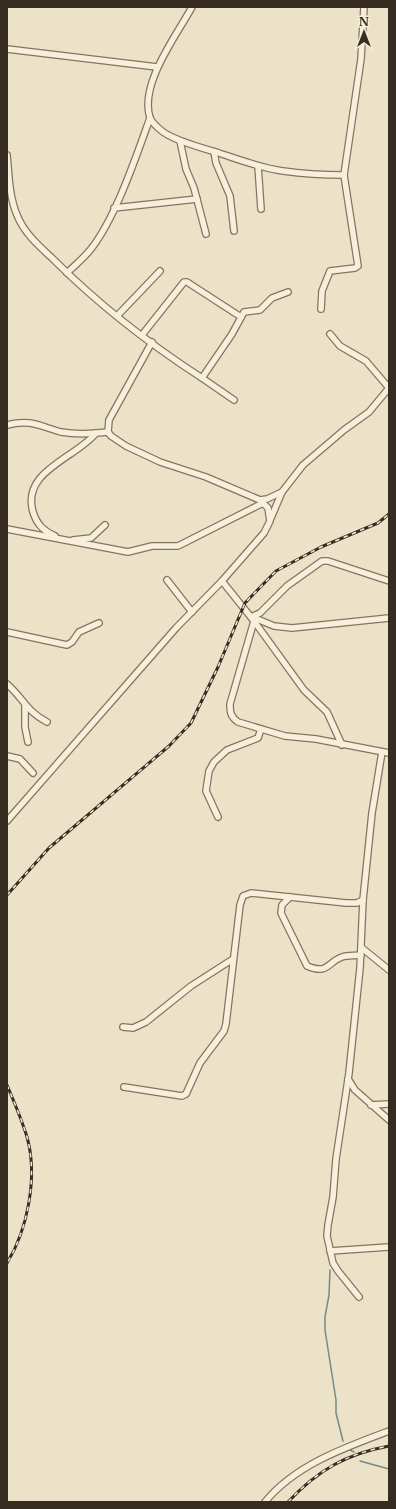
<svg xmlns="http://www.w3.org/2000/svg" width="396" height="1509" font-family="'Libre Baskerville',serif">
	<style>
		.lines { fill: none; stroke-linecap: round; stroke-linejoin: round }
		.stream { stroke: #708d87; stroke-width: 1.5 }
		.minor-casing { stroke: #86745f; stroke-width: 8 }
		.minor { stroke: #f6efdb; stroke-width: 5.5 }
		.rail-casing { stroke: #372c21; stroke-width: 3 }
		.rail { stroke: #f3ecd7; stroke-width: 1.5; stroke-dasharray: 4.5; stroke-linecap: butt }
	</style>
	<rect width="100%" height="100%" fill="#ebe2c8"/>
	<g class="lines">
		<!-- stream -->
		<g class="stream">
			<polyline points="330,1270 329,1295 325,1317 325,1330 336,1400 336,1413 343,1441"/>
			<polyline points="350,1450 354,1452"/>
			<polyline points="360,1461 389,1469"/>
		</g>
		<!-- minor casing -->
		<g class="minor-casing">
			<g id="minor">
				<path d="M192,7c-15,28 -53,77 -42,111 3,6 12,14 18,17 15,8 34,13 51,18 21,7 42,15 64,18 21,3 41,4 61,4l17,-116 3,-52"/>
				<polyline points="7,49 157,67"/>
				<polyline points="180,141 186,169 194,188 206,234"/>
				<polyline points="214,152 216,163 230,196 234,231"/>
				<path d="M7,155c2,20 2,41 10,60 7,18 22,31 36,44 43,43 98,86 149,119l30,-44 12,-22 16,-2 12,-12 16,-6"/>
				<polyline points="258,166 261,209"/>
				<polyline points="114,208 197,199"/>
				<path d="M67,273c8,-8 17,-15 24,-24 25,-32 45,-92 59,-131"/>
				<polyline points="321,309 322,291 330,271 355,268 358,266 344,175"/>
				<polyline points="118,315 160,271"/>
				<polyline points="330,334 340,346 366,361 389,388"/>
				<polyline points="142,335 184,282 187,282 241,317"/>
				<polyline points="202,378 234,400"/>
				<path d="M7,425c24,-6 32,1 54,7 16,3 31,2 47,0"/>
				<polyline points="260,500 267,499 282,492"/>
				<polyline points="271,518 282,492 303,465 344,430 369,412 389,388"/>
				<polyline points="7,529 128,552 152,546 178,546 263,503"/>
				<path d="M55,536c-11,-5 -18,-11 -22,-24 -12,-41 43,-54 63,-79"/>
				<polyline points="73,540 91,538 105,525"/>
				<polyline points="167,580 192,612"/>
				<polyline points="222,581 254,621 304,690 327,712 342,745"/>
				<polyline points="251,617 260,613 287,586 322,561 328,561 389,581"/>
				<polyline points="252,617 274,626 292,628 389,618"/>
				<path d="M254,621l-24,83c0,9 1,13 8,18l47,14 31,3 73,14"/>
				<polyline points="7,632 67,645 72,642 79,632 99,623"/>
				<path d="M7,684c17,15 19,27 40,38"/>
				<polyline points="25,705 25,727 28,742"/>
				<polyline points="7,756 20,759 33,773"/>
				<polyline points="218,817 206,791 209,771 214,762 227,750 258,738 261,729"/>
				<polyline points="7,821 176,628 222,581 264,533 270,521 268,508 260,500 206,477 160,462 126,446 111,436 108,432 109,420 152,342"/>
				<path d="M290,897l-8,8 -1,8 26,53c22,9 20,-4 35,-9 6,-2 13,-1 19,-2"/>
				<polyline points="362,948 389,970"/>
				<polyline points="123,1027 133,1028 146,1022 191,986 233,959"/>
				<polyline points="348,1079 355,1090 389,1120"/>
				<polyline points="124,1087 182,1096 186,1094 200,1063 224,1031 226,1024 240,905 243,896 251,893 346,903 357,903 363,900"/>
				<polyline points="371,1105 389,1104"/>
				<polyline points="330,1251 389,1247"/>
				<polyline points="359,1297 338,1271 333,1263 327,1236 328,1225 333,1197 336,1159 349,1073 360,968 363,900 372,813 382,752"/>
				<path d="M265,1502c30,-37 81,-55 124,-71"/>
			</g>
		</g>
		<!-- minor -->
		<use href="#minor" class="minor"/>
		<!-- rail casing -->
		<g class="rail-casing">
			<g id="rail">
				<polyline points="7,895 49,848 169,746 191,723 218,667 245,603 276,571 321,547 378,523 389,514"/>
				<path d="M7,1085c7,17 15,35 20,52 11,39 1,92 -20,126"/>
				<path d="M288,1502c30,-32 58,-48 101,-56"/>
			</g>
		</g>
		<!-- rail -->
		<use href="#rail" class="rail"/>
	</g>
	<!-- border -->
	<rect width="396" height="1509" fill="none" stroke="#372c21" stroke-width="16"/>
	<!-- north arrow -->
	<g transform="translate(364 32)" stroke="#f3ecd7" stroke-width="3" paint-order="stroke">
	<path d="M0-3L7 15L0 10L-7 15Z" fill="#372c21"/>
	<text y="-6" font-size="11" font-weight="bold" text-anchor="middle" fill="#372c21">N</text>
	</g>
</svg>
